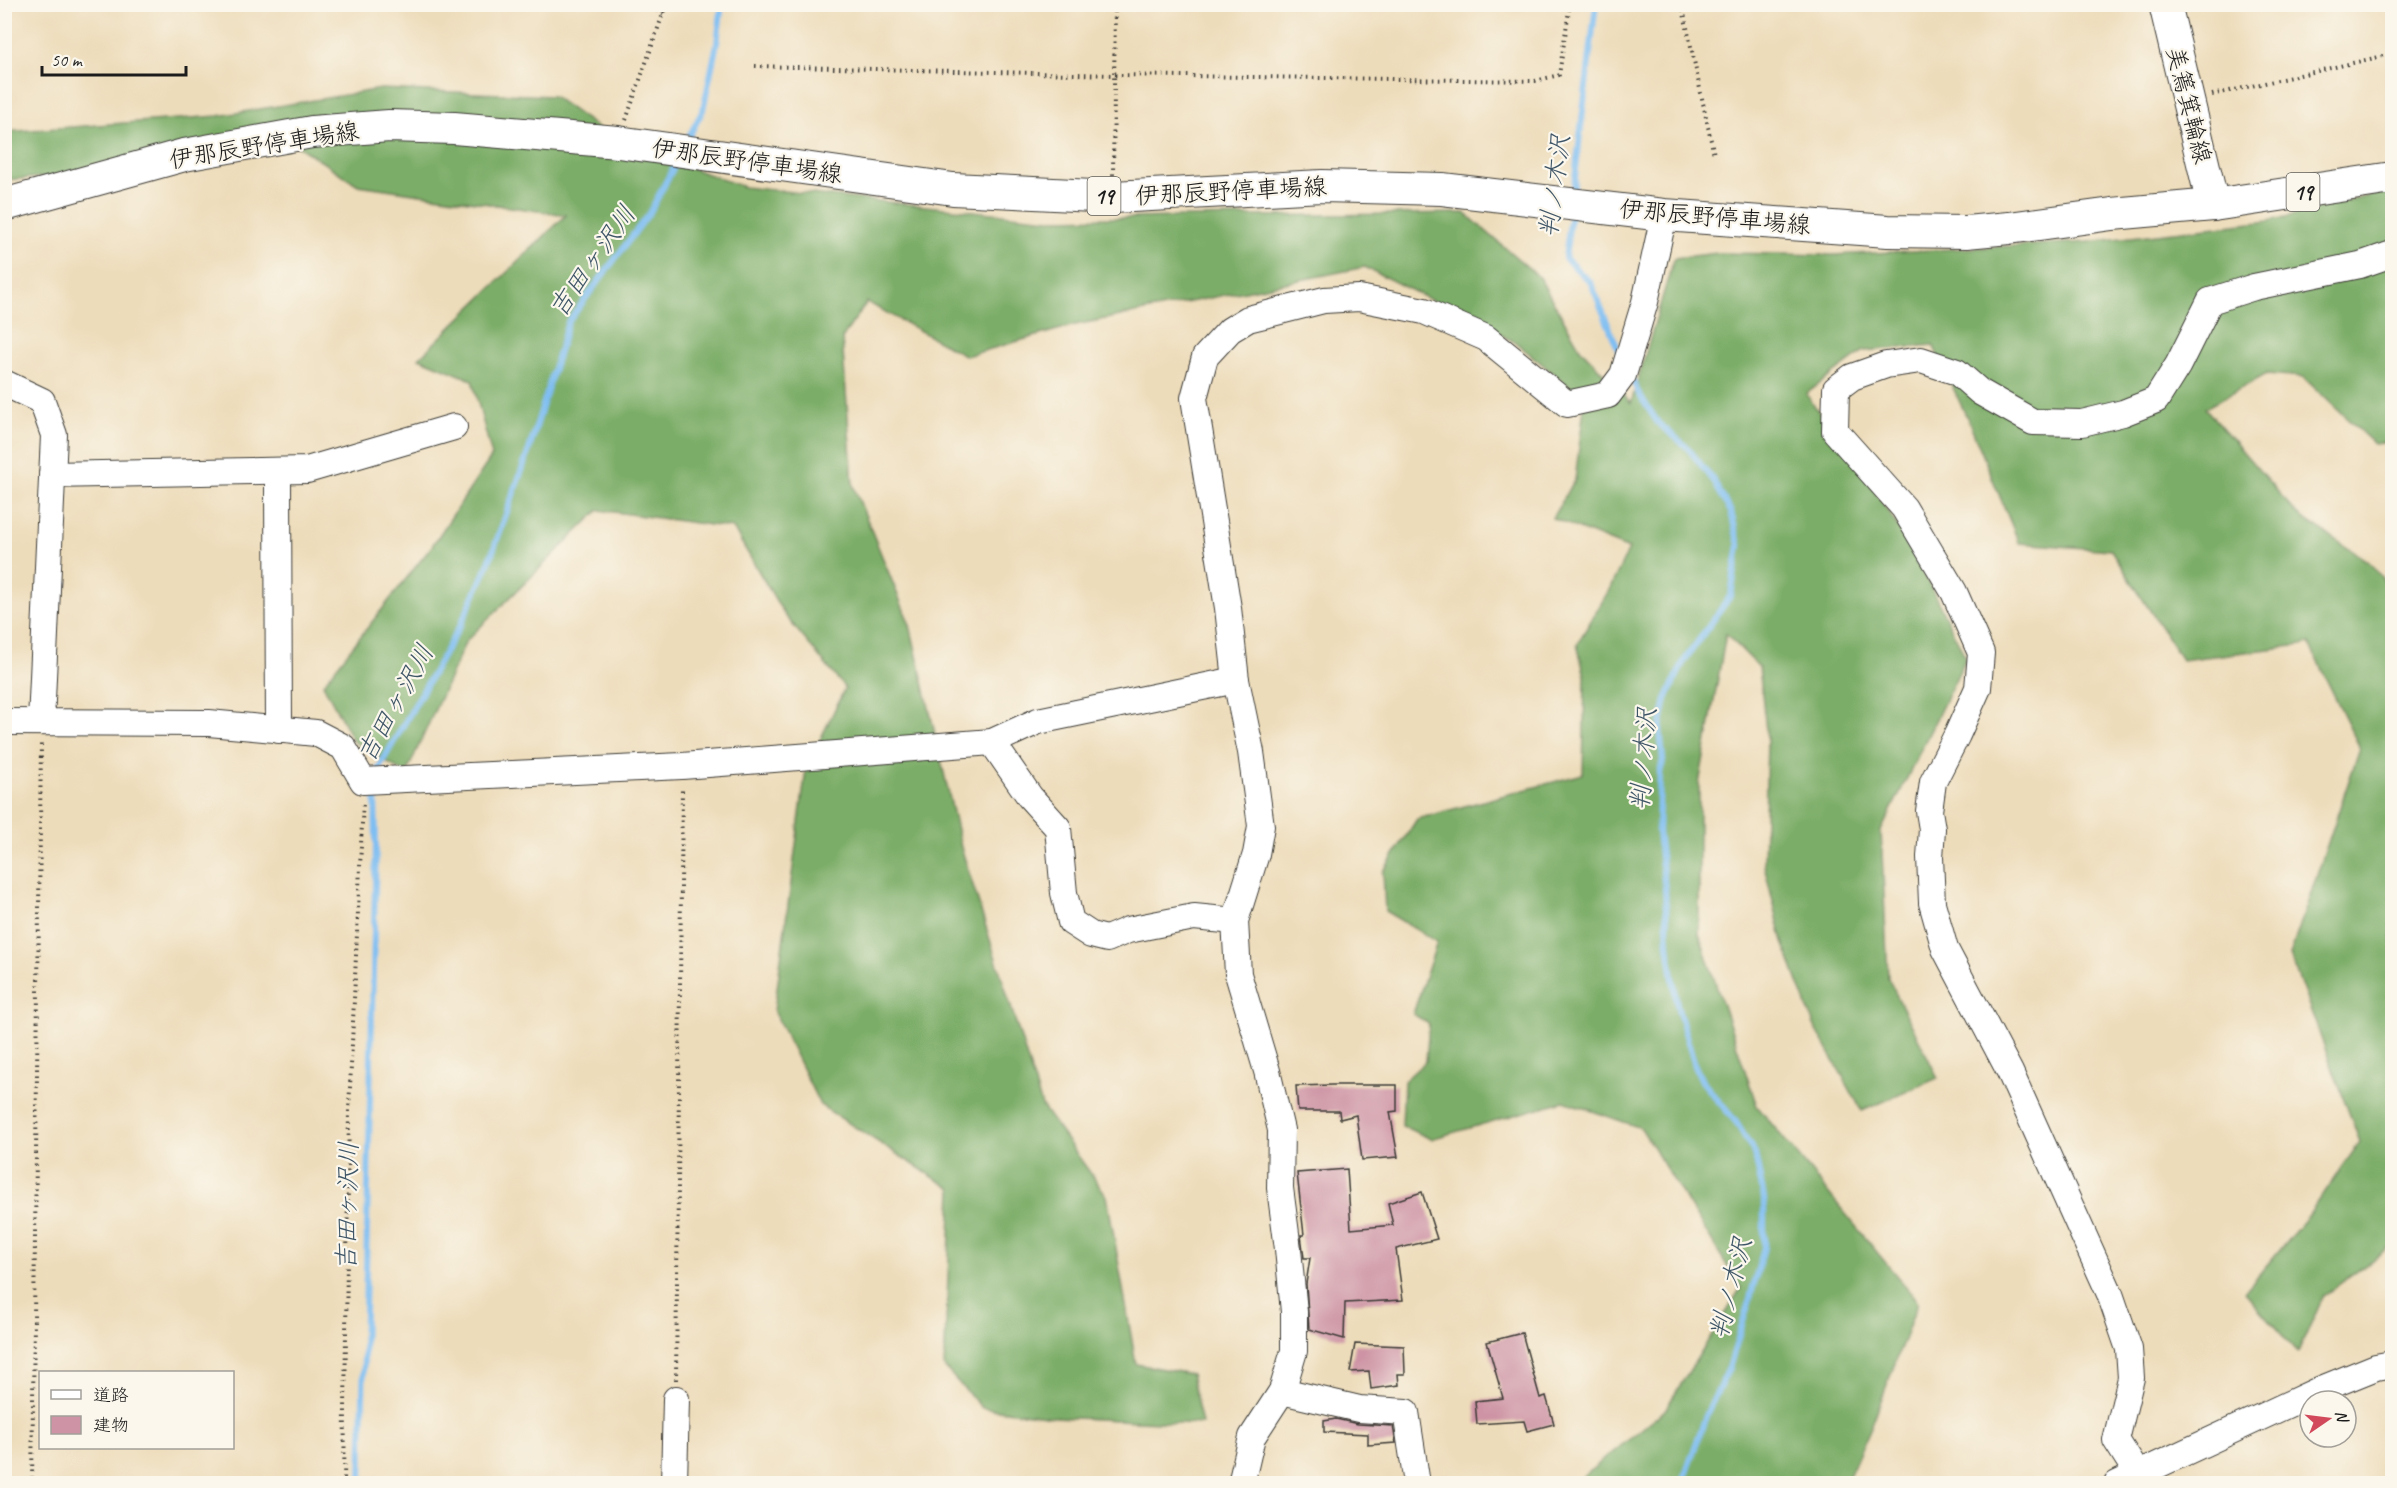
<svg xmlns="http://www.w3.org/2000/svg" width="2397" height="1488" font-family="Caveat,'Klee One',sans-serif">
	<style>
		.forest { fill: #7cad68; stroke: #4c6442; stroke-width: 1.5 }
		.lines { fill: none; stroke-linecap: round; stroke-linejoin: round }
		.stream { stroke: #7ebef2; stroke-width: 6 }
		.building { fill: #ce94a5 }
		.minor-casing { stroke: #3b3934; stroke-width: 28 }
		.major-casing { stroke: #3b3934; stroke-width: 34 }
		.path { stroke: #3b3934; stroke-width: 4; stroke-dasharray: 1.5 4.5; stroke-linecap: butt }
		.minor { stroke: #fff; stroke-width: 26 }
		.major { stroke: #fff; stroke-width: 32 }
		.labels { text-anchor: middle; stroke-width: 4.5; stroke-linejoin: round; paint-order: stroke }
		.shield { fill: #fbf7ec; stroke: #5f5e5a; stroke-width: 1.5 }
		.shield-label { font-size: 22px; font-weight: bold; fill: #1c1c1c }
		.street-label { font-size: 24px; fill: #1c1c1c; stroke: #fbf7ec }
		.water-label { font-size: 26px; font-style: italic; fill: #3e5567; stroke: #fbf7ec }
	</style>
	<rect width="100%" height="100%" fill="#fbf7ec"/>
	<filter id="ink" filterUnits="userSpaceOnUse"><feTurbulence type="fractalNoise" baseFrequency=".0167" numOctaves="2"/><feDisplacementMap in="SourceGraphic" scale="12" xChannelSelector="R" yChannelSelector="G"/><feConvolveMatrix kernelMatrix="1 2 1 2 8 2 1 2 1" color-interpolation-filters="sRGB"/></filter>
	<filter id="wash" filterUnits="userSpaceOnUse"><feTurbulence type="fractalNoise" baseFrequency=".008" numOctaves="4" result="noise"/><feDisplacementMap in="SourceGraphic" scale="24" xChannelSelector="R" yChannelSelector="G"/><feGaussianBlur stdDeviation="1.35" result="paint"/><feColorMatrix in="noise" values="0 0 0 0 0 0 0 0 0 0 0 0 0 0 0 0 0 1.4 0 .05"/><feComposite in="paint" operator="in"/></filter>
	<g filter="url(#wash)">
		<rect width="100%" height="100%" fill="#eddcba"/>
		<!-- forest -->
		<polygon class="forest" points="381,89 553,96 618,142 744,187 1049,219 1465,213 1539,277 1580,348 1631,403 1674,258 1718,253 1833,255 2088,242 2269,221 2392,190 2392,442 2374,444 2303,377 2267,374 2205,408 2298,515 2369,562 2392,590 2392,1246 2323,1296 2298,1353 2244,1292 2309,1215 2360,1142 2290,955 2360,748 2309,644 2182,660 2111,550 2019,543 1970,424 1933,345 1864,351 1806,394 1871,485 1910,546 1966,658 1881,831 1888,978 1938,1078 1862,1111 1814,1025 1783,942 1764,865 1767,739 1759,667 1726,634 1699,784 1699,934 1757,1106 1918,1302 1871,1427 1846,1483 1575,1483 1665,1410 1741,1288 1641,1128 1564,1101 1431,1139 1402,1126 1404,1081 1426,1061 1429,1024 1413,1014 1437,942 1385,911 1383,872 1417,819 1583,774 1585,676 1577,644 1608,592 1629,549 1552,518 1575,480 1585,399 1515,342 1365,267 1075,325 966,356 867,302 842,338 853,485 910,625 961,847 1042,1106 1107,1196 1136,1364 1191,1374 1202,1424 1054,1417 982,1408 944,1367 952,1189 820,1105 774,1011 806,769 845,688 784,614 733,528 599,510 466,641 406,774 353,741 323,684 432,546 492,456 472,380 419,358 566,215 358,185 290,141 72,175 5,180 5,132 218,116"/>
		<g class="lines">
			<!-- stream -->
			<g class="stream">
				<polyline points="686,142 703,110 717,43 722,4"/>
				<polyline points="1573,194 1596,4"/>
				<polyline points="1571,213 1565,258 1591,283 1621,356"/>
				<polyline points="1630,376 1639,394 1658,423 1687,447 1713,480 1731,512 1739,545 1731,595 1684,661 1666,699 1660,728 1663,761 1660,772 1658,832 1665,888 1668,945 1677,1005 1695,1066 1702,1081 1736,1122 1755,1154 1764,1198 1764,1247 1749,1302 1729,1368 1707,1413 1682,1484"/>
				<polyline points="376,773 461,624 488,565 529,450 568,322 650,212 678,159"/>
				<polyline points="361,1484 376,844 375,785"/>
			</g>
		</g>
		<g id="blocks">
			<!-- building -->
			<g class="building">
				<polygon points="1332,1085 1397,1085 1397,1111 1390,1112 1398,1157 1362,1160 1356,1115 1340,1119 1339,1111 1298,1111 1296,1086"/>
				<polygon points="1347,1169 1351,1229 1393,1225 1388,1203 1422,1192 1437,1239 1396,1249 1403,1300 1345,1303 1344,1339 1309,1329 1306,1284 1310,1258 1304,1258 1301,1235 1304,1235 1297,1173"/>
				<polygon points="1522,1333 1540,1398 1546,1396 1554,1424 1527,1431 1524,1421 1477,1424 1475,1401 1503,1398 1487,1342"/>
				<polygon points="1355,1344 1404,1346 1405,1374 1398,1374 1399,1385 1371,1389 1369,1371 1350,1372"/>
				<polygon points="1336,1419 1358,1424 1393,1426 1396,1443 1368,1445 1368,1434 1324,1432 1324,1421"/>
			</g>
		</g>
	</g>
	<g filter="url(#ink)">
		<use href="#blocks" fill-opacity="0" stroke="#3b3934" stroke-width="1.5"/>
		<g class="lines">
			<!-- minor casing -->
			<g class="minor-casing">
				<g id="minor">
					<polyline points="4,383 42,401 54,435 41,722"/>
					<polyline points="52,475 307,470 454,427"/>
					<polyline points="278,480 279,730"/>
					<polyline points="4,722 209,723 316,733 343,747 363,781 682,766 992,742 1038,721 1236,680"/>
					<polyline points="992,742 1030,797 1058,828 1064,893 1071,922 1091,935 1107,939 1128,930 1194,917 1235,921"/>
					<polyline points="1282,1391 1359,1409 1406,1412 1417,1484"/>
					<polyline points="674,1484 676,1399"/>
					<polyline points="1241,1484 1252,1437 1282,1391 1294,1351 1294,1312 1288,1249 1280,1188 1281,1130 1267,1071 1238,974 1235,921 1256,854 1261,826 1251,752 1236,680 1228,608 1194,398 1205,357 1230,330 1248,319 1324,300 1359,298 1424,311 1486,338 1567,404 1608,395 1623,375 1645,302 1664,215"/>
					<polyline points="2117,1484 2319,1390 2376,1367 2392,1364"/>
					<polyline points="2144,1484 2116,1440 2131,1378 2129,1349 2110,1294 2010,1072 1945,949 1932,903 1930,857 1932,829 1929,811 1933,782 1957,735 1978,688 1981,653 1954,592 1904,508 1835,431 1836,389 1852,377 1886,365 1921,360 1957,372 1980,392 2033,422 2082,423 2123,413 2156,400 2178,365 2210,301 2254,287 2360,265 2392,254"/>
				</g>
			</g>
			<!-- major casing -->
			<g class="major-casing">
				<g id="major">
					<polyline points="2165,4 2213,205"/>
					<polyline points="4,205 184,155 312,132 389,126 454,128 618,142 953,189 1113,197 1322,186 1442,189 1664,215 1888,231 1966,232 2009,228 2112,214 2213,205 2392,178"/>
				</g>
			</g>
			<!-- path -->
			<g class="path">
				<polyline points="647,4 663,14"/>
				<polyline points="1682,4 1714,155"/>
				<polyline points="755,66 1114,75 1535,81 1559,75 1570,4"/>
				<polyline points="2212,95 2392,54"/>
				<polyline points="626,120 663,14 665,4"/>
				<polyline points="1113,175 1115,4"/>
				<polyline points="676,1380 682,788"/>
				<polyline points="32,1484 41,744"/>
				<polyline points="344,1484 349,1110 363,801"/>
			</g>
			<!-- minor -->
			<use href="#minor" class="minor"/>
			<!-- major -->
			<use href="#major" class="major"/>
		</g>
	</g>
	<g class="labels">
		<!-- shield labels -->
		<g class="shield">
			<rect x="2286.5" y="173" width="33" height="38" rx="4.5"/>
			<rect x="1087.5" y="177" width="33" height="38" rx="4.5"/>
		</g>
		<g class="shield-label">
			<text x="2303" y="200">19</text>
			<text x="1104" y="204">19</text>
		</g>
		<!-- street labels -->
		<g class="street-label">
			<text transform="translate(2189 105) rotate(76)" y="8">美篶箕輪線</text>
			<text transform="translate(264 145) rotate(-9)" y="8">伊那辰野停車場線</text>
			<text transform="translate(747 161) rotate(8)" y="8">伊那辰野停車場線</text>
			<text transform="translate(1231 191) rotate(-3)" y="8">伊那辰野停車場線</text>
			<text transform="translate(1715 217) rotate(5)" y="8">伊那辰野停車場線</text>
		</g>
		<!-- water labels -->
		<g class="water-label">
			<text transform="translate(1554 186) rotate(-83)" y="9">判ノ木沢</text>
			<text transform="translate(592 261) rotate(-55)" y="9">吉田ヶ沢川</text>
			<text transform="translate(395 703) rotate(-61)" y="9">吉田ヶ沢川</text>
			<text transform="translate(1643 759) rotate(-86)" y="9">判ノ木沢</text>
			<text transform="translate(347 1206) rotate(-89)" y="9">吉田ヶ沢川</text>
			<text transform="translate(1730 1288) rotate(-76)" y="9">判ノ木沢</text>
		</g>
	</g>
	<!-- margin -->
	<rect width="2397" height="1488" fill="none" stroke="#fbf7ec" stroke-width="24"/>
	<!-- legend -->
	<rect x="39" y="1371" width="195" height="78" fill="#fbf7ec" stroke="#a29f99" stroke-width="1.5"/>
	<rect x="51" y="1390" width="30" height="9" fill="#ffffff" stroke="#a29f99" stroke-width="1.5"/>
	<text x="93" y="1401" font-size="18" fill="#1c1c1c">道路</text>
	<rect x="51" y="1416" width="30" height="18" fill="#ce94a5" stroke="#a29f99" stroke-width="1.5"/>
	<text x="93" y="1431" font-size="18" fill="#1c1c1c">建物</text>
	<!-- north arrow -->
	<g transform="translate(2328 1419) rotate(76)"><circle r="28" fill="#fbf7ec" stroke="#a29f99" stroke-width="1.5"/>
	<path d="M0-4.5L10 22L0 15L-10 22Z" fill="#d1495b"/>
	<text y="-9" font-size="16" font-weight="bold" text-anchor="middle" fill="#1c1c1c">N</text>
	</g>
	<!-- scale -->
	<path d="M42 66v9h144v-9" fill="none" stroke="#1c1c1c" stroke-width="3"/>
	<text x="51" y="66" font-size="18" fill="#1c1c1c" stroke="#fbf7ec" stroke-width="4.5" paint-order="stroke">50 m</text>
</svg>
